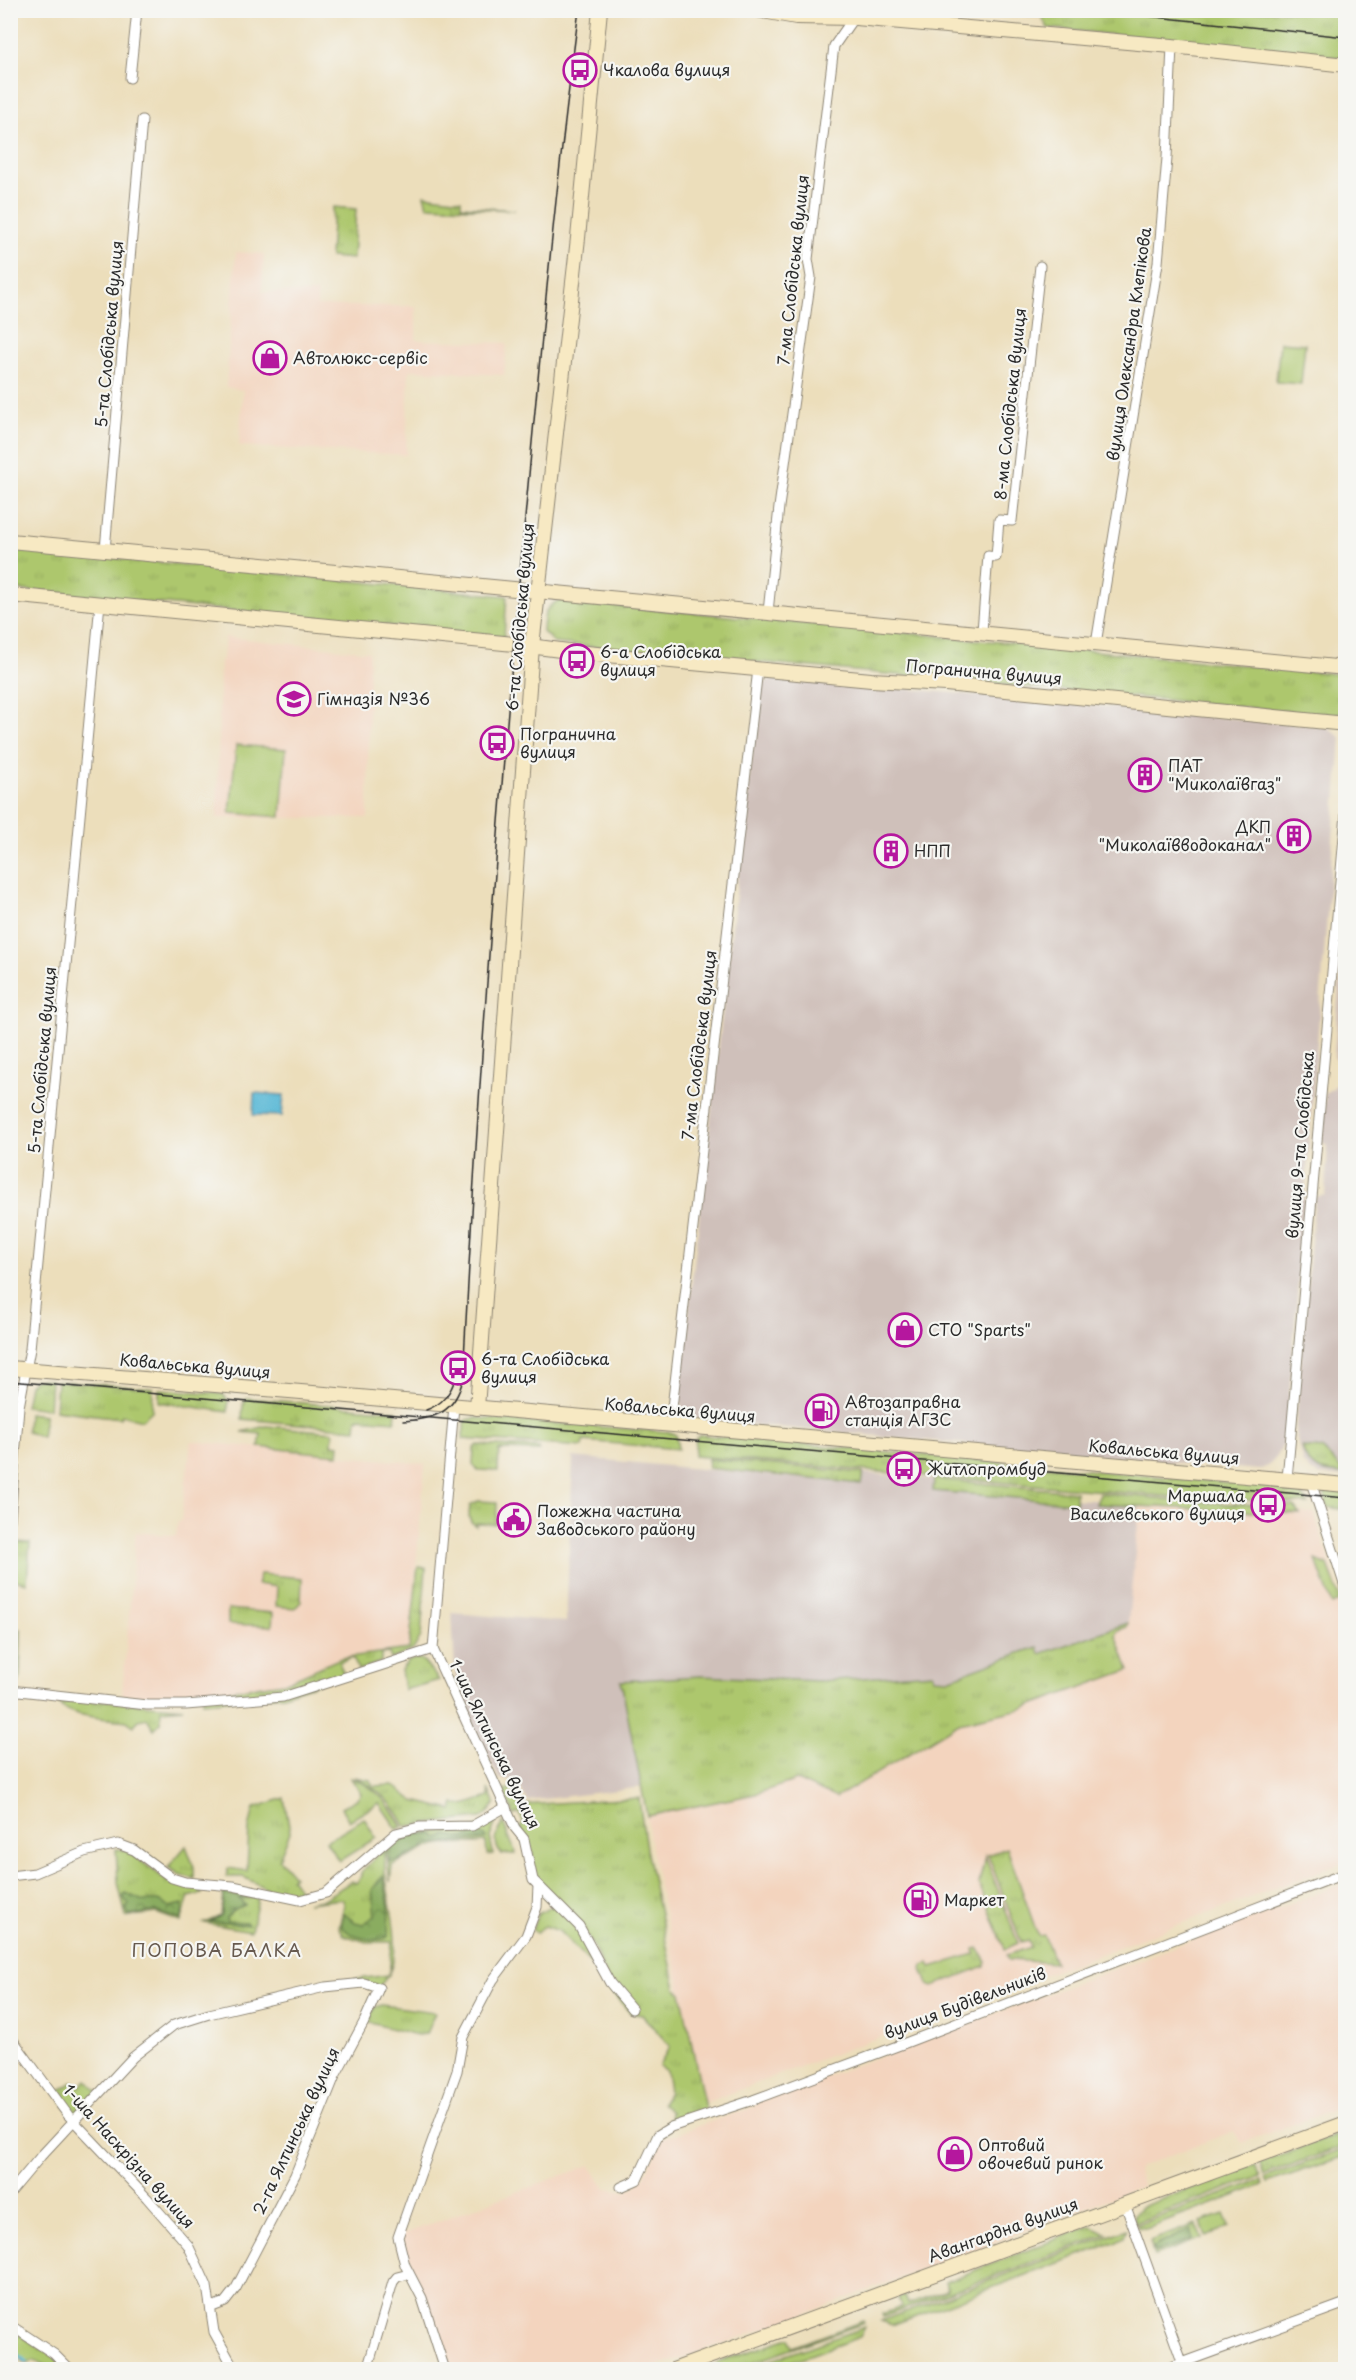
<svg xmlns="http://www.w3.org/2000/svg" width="1356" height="2380" font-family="'Playpen Sans',sans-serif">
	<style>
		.built { fill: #f3d4be }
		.industrial { fill: #cfc0ba }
		.grass { fill: url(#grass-tufts); stroke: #6c794c; stroke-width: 1.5 }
		.forest { fill: url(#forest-crowns); stroke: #5a6c46; stroke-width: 1.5 }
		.pitch { fill: #adc76d; stroke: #6c794c; stroke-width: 1.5 }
		.water { fill: #56b7d5; stroke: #407180; stroke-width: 1.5 }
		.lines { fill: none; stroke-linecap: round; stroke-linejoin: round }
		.stream { stroke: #56b7d5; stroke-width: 3 }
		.street-casing { stroke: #8c8473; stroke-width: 11 }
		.secondary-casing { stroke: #8c8473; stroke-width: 16 }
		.street { stroke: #fff; stroke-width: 9 }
		.secondary { stroke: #f7e9c3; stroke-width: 14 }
		.tram { stroke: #2b2b2b; stroke-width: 1.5 }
		.rail { stroke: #2b2b2b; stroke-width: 3 }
		.labels { text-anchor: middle; stroke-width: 4.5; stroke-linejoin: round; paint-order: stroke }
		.poi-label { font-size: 16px; fill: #2b2b2b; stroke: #f6f6f2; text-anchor: start }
		.street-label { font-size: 16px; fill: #2b2b2b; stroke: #f6f6f2 }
		.neighbourhood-label { font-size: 18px; letter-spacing: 1.5px; fill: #675a4f; stroke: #f6f6f2 }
	</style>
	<defs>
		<pattern id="grass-tufts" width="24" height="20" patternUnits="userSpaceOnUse" patternTransform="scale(1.5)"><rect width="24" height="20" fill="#adc76d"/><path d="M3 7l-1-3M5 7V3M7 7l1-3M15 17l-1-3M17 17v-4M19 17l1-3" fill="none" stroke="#95ab5f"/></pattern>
		<pattern id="forest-crowns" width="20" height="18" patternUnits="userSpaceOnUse" patternTransform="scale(1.5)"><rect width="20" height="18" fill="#8aac60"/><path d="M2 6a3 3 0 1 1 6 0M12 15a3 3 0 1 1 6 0" fill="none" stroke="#718c4f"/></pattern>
	</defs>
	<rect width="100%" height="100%" fill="#f6f6f2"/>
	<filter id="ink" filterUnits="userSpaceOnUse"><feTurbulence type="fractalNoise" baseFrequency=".0167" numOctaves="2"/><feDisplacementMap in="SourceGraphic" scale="12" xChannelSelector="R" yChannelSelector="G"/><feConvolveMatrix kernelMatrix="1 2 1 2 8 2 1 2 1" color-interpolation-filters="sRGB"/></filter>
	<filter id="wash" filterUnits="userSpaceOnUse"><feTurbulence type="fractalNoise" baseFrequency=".008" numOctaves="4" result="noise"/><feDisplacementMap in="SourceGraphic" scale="24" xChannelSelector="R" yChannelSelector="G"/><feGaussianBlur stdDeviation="1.35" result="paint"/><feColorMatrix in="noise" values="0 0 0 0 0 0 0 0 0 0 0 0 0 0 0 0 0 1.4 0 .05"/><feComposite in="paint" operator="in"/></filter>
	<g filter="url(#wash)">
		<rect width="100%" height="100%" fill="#ecdebb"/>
		<!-- built -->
		<g class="built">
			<polygon points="236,252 264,254 262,292 317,293 317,306 416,306 416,340 507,343 504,375 409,370 406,455 239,446 243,390 226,387"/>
			<polygon points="225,637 369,652 368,818 217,818 220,661 223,659"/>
			<polygon points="191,1441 425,1464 409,1648 341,1657 284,1682 216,1693 122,1696 136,1532 176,1536 178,1522 181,1522"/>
			<polygon points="1140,1503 1314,1513 1345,1610 1345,1862 704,2103 651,1848 647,1816 755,1794 797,1780 836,1798 959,1723 1021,1709 1128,1670 1116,1635 1117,1632 1127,1627"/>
			<polygon points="1345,1883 1345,2106 1241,2143 1234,2131 1139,2167 1137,2171 1143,2186 776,2325 650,2369 450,2369 401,2235 590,2165 606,2188 623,2191 632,2188 644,2177 661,2139 756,2106 755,2103"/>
		</g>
		<!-- industrial -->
		<g class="industrial">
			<polygon points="777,677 1328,727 1341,738 1286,1437 1279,1453 1268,1466 1259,1470 700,1420 682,1410 679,1396 759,691 765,682"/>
			<polygon points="1345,904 1345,1477 1320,1475 1310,1471 1303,1463 1295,1432 1315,1197 1325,1195 1328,1146 1322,1142 1325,1093 1333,1088 1344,1071 1334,1057"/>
			<polygon points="573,1457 861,1484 863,1473 934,1479 934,1491 1140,1503 1128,1623 1040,1654 1025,1651 948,1679 934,1678 933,1673 820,1681 700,1676 621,1681 643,1787 528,1801 515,1780 499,1779 456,1693 452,1613 566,1622"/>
		</g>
		<!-- grass -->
		<g class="grass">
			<polygon points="988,11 1345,11 1345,58 1048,28 1041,16"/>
			<polygon points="424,195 461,200 461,206 515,210 427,206"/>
			<polygon points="333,207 356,209 353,259 330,257"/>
			<polygon points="10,548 507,596 504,637 11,589"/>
			<path d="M560,600l776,74 9,7v25l-7,8 -9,1 -775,-72 -11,-11c1,-17 0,-25 17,-32z"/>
			<polygon points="35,1379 51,1380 49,1409 25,1406 29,1385"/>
			<polygon points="57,1381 153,1388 152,1411 142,1420 122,1415 120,1418 55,1410"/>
			<polygon points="159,1389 223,1394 228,1401 228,1412 159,1402"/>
			<polygon points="246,1398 396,1411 395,1421 357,1418 356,1429 242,1419 243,1405"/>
			<polygon points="28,1413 45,1415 42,1437 27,1432"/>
			<polygon points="476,1418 670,1432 676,1435 678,1449 584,1441 583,1447 462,1439 466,1420"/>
			<polygon points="266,1426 333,1432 332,1444 339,1445 338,1455 259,1447 261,1434 242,1432"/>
			<polygon points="700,1435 1298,1489 1308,1504 1217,1498 1209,1500 694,1456 696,1438"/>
			<polygon points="478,1445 539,1448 539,1451 499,1450 498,1471 478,1470 473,1465 474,1448"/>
			<path d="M1302,1447l21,2 22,25c-21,-1 -37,-2 -43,-27z"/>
			<polygon points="708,1459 863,1473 861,1484 708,1468"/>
			<polygon points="934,1479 1076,1492 1076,1503 933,1491"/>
			<polygon points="1324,1491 1345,1492 1345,1510 1327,1507"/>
			<polygon points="1100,1493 1211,1503 1294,1506 1300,1514 1096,1504"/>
			<path d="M478,1501l19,1 -1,22 -20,-1v3c-9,-6 -7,-11 -6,-21z"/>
			<polygon points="13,1542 30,1543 27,1583 11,1579"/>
			<polygon points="1316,1560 1328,1565 1340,1598 1339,1602 1332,1604"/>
			<polygon points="418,1567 426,1568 421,1636 413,1650 391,1659 389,1653 381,1654 381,1662 358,1670 353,1657 339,1662 344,1675 283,1695 203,1702 203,1694 284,1683 341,1658 409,1649"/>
			<polygon points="260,1574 302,1578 301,1602 295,1608 276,1606 277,1587 257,1584"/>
			<polygon points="228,1609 273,1613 272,1626 228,1624"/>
			<polygon points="1128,1623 1127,1627 1117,1631 1116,1635 1129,1670 1021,1709 959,1723 836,1798 797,1780 755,1794 647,1816 621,1681 700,1676 820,1681 933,1673 934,1678 948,1679 1025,1651 1038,1647 1040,1654"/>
			<polygon points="415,1659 422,1660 439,1680 404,1690 401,1670 408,1661"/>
			<path d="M85,1699l98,9 -22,2 -1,13 -6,6 -7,-11 -8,2 -6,6 -6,-5c-17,-2 -60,-4 -69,-18z"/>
			<path d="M354,1777l16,3 4,6 19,-1 21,16 38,9 2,-6 10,1 25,-8 -1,-8 7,15 -6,8 -8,6 -76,8c-11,-23 -28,-39 -51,-49z"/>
			<path d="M351,1778c25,8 39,27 51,49l-5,2 -18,-26 -30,18 -8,-13 16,-9 4,-5z"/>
			<polygon points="509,1789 522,1805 639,1798 646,1849 676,1989 681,1992 706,2113 666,2126 670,2120 671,2112 662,2103 669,2092 666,2071 659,2066 670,2046 642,2015 630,2013 612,1992 592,1942 534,1878 520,1827 524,1824 519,1813 514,1815 503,1790"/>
			<polygon points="284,1798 290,1832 279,1859 294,1876 291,1878 302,1894 298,1895 273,1892 243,1877 226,1877 228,1868 247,1871 249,1828 254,1808"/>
			<path d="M497,1819l-7,18 3,17 -6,1 -1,-13c-15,2 -42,0 -56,5 -12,5 -26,13 -38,18l-2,17 -4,-36c37,-26 72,-4 111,-27z"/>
			<path d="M503,1822l13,32h-15c-9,-11 -4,-21 2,-32z"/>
			<polygon points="186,1846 194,1867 194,1879 179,1874 168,1867"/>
			<path d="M385,1847c1,8 -1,16 0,24 3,34 24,88 -6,115l-45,-4 55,-7 3,-33h-26l-22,-7 -5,-8 5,-22 -1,-6 -36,4 15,-3 30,-19 4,2 6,-7 -1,-3z"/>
			<polygon points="1007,1848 1038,1936 1044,1935 1055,1963 1009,1960 1007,1955 1031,1947 1029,1940 1021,1942 988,1855"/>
			<polygon points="116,1849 126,1850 165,1879 201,1889 202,1894 189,1897 181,1922 156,1913 126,1917 118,1883"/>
			<polygon points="985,1856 1018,1943 1005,1949 979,1884"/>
			<polygon points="223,1892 244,1893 258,1898 251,1931 204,1923 221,1916"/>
			<polygon points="556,1904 579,1930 597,1970 559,1931 545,1926 537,1932 532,1930 538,1914"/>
			<polygon points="978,1948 986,1961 985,1966 933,1986 928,1984 922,1970 923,1965 929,1963 931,1967 975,1954 974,1949"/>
			<polygon points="381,2005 435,2012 426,2034 417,2035 366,2022 375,2007"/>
			<polygon points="86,2080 98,2091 75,2114 71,2114 62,2102 65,2099 59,2091 73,2082 79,2087"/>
			<polygon points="1345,2132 1345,2145 1264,2175 1260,2163"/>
			<polygon points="1345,2148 1345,2156 1267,2183 1265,2178"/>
			<polygon points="1255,2165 1260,2176 1135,2223 1134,2214 1141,2207"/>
			<polygon points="1261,2180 1263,2185 1149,2228 1140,2228 1137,2225"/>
			<polygon points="1224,2214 1229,2227 1206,2236 1201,2222"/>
			<polygon points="1196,2224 1202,2238 1154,2256 1150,2241"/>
			<polygon points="1090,2226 1107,2234 883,2317 882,2314 902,2307 898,2298 905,2296 908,2304 947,2290 945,2282"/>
			<polygon points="1127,2229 1124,2237 1115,2242 892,2325 881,2321"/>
			<polygon points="863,2321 864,2323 736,2369 711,2369 718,2362 789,2338 793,2347"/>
			<polygon points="865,2327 860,2337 771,2369 747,2369"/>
			<polygon points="10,2329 54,2356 67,2369 53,2369 34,2360 26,2364 11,2350"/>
		</g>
		<!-- forest -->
		<g class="forest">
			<path d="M21,1629l-1,49 -1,4 -5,-5c0,-17 -4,-30 -4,-47z"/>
			<polygon points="416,1834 432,1834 440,1839 447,1835 464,1838 474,1834 484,1835 486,1839 430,1844 399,1860 389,1862 391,1845"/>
			<path d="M383,1875l6,31 -1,31c-15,6 -36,1 -47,-11l3,-12 11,8 8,2 12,-8 -3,-26z"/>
			<polygon points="126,1893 143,1901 159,1901 169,1907 183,1904 182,1920 155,1911 129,1916 126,1909 128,1904 123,1897"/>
			<polygon points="223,1894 250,1899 239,1899 245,1905 233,1910 226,1918 227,1921 246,1922 248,1925 210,1922 222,1915"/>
			<polygon points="1190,2229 1193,2239 1155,2252 1153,2247"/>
		</g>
		<!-- pitch -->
		<g class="pitch">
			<polygon points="1280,342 1305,344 1301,384 1276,382"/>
			<polygon points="236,745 286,749 281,817 230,813"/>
			<polygon points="364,1818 376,1838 339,1861 326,1841"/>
		</g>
		<!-- water -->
		<polygon class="water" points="254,1093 284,1095 282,1116 253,1115"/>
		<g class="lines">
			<!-- stream -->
			<g class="stream">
				<polyline points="10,2335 10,2341"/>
				<polyline points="10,2349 27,2362"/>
			</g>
		</g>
	</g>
	<g filter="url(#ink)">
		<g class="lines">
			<!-- street casing -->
			<g class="street-casing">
				<g id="street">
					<polyline points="130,78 137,10"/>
					<polyline points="105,550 142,120"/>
					<polyline points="768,612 779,507 811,277 808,259 834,46 859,10"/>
					<polyline points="982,631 988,556 996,557 999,520 1012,521 1040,266"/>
					<polyline points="1096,644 1158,263 1167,158 1172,46"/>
					<polyline points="454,1406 433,1649 515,1828 524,1839 533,1880 579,1926 610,1983 632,2009"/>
					<polyline points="670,1425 758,669"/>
					<polyline points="1287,1479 1346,814"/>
					<polyline points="1311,1482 1346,1590"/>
					<polyline points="10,1520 19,1407 30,1349 100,603"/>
					<polyline points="10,1690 147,1705 186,1705 283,1697 433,1649"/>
					<polyline points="10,1876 35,1873 84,1852 118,1844 134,1850 172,1878 185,1882 233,1886 300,1900 326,1893 396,1833 419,1827 472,1826 506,1807"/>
					<polyline points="10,2036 68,2115 147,2198 188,2245 207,2286 214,2332 235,2370"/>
					<polyline points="621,2187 637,2180 658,2135 671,2127 753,2100 908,2042 1346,1873"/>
					<polyline points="10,2193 41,2156 133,2057 174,2025 209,2014 325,1987 364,1983 379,1988 364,2022 335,2076 295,2175 236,2288 225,2302 212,2307"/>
					<polyline points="1125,2204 1185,2370"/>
					<polyline points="10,2325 54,2354 70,2370"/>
					<polyline points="367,2370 393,2282 397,2277 409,2274"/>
					<polyline points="445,2370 422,2298 405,2265 398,2237 457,2071 463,2037 493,1980 526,1936 537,1907 538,1886"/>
					<polyline points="1163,2370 1346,2303"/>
				</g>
			</g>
			<!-- secondary casing -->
			<g class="secondary-casing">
				<g id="secondary">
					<polyline points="757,10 796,17 856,18 1172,46 1346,65"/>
					<polyline points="10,541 1346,668"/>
					<polyline points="10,595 514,644 576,652 871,680 946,684 1346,724"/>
					<polyline points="10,1368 337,1395 1346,1485"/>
					<polyline points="477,1408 532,646 578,238 600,10"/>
					<polyline points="673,2370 1346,2123"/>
				</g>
			</g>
			<!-- street -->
			<use href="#street" class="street"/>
			<!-- secondary -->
			<use href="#secondary" class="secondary"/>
			<!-- tram -->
			<g class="tram">
				<polyline points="784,10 794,14 815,10"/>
				<polyline points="1090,10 1346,37"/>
				<polyline points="10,1381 1346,1498"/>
				<path d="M426,1410c17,-6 25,-17 30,-34"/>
				<path d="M403,1421c32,-2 52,-8 60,-42 13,-262 32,-524 55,-785 18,-195 35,-390 61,-584"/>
			</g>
			<!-- rail -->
			<polyline class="rail" points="10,2361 22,2370"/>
		</g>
	</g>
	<!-- icons -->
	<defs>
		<g id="bus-ring" transform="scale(1.725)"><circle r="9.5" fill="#f6f6f2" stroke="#b5179e" stroke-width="1.5"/><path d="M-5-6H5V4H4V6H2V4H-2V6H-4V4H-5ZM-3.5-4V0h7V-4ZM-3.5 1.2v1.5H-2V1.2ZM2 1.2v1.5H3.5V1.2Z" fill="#b5179e"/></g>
		<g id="shop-ring" transform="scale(1.725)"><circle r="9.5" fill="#f6f6f2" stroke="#b5179e" stroke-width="1.5"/><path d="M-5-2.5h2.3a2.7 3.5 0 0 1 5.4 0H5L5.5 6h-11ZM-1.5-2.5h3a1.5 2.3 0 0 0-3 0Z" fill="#b5179e"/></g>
		<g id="school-ring" transform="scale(1.725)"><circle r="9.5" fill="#f6f6f2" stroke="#b5179e" stroke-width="1.5"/><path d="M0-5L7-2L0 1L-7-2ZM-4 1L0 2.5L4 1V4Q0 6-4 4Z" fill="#b5179e"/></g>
		<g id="building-ring" transform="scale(1.725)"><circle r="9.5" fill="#f6f6f2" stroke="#b5179e" stroke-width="1.5"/><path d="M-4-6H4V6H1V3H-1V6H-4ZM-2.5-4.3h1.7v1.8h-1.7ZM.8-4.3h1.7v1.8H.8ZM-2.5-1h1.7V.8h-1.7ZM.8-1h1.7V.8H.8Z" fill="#b5179e"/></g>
		<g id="fuel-ring" transform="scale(1.725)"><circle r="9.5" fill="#f6f6f2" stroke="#b5179e" stroke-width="1.5"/><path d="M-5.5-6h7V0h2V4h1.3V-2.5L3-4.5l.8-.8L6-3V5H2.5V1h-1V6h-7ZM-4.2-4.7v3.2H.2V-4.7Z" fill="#b5179e"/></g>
		<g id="civic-ring" transform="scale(1.725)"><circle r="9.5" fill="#f6f6f2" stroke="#b5179e" stroke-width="1.5"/><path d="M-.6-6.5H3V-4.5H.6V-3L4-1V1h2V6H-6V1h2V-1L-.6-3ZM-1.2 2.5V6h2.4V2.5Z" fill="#b5179e"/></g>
	</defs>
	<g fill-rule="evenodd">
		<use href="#bus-ring" x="580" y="70"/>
		<use href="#shop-ring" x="270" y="358"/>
		<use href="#bus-ring" x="577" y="661"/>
		<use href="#school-ring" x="294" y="699"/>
		<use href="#bus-ring" x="497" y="743"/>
		<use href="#building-ring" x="1145" y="775"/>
		<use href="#building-ring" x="1294" y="836"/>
		<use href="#building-ring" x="891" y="851"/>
		<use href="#shop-ring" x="905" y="1330"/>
		<use href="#bus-ring" x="458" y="1368"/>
		<use href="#fuel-ring" x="822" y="1411"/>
		<use href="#bus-ring" x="904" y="1469"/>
		<use href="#bus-ring" x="1268" y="1505"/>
		<use href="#civic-ring" x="514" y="1520"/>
		<use href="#fuel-ring" x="921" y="1900"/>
		<use href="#shop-ring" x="955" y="2154"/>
	</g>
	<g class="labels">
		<!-- poi labels -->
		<g class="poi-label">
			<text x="603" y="76">Чкалова вулиця</text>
			<text x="293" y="364">Автолюкс-сервіс</text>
			<text x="600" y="658">6-а Слобідська<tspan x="600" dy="18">вулиця</tspan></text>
			<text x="317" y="705">Гімназія №36</text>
			<text x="520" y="740">Погранична<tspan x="520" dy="18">вулиця</tspan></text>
			<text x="1168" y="772">ПАТ<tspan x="1168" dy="18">"Миколаївгаз"</tspan></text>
			<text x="1271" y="833" text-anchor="end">ДКП<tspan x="1271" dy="18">"Миколаївводоканал"</tspan></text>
			<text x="914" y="857">НПП</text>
			<text x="928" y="1336">СТО "Sparts"</text>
			<text x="481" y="1365">6-та Слобідська<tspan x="481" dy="18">вулиця</tspan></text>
			<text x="845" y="1408">Автозаправна<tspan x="845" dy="18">станція АГЗС</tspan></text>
			<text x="927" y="1475">Житлопромбуд</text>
			<text x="1245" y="1502" text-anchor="end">Маршала<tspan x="1245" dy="18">Василевського вулиця</tspan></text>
			<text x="537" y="1517">Пожежна частина<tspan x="537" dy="18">Заводського району</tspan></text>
			<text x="944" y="1906">Маркет</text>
			<text x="978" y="2151">Оптовий<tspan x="978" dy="18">овочевий ринок</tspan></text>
		</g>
		<!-- street labels -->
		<g class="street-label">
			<text transform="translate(793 270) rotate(-84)" y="6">7-ма Слобідська вулиця</text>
			<text transform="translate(109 334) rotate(-85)" y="6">5-та Слобідська вулиця</text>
			<text transform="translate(1129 344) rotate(-82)" y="6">вулиця Олександра Клепікова</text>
			<text transform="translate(1010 404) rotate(-84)" y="6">8-ма Слобідська вулиця</text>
			<text transform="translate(520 617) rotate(-85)" y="6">6-та Слобідська вулиця</text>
			<text transform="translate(984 672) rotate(5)" y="6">Погранична вулиця</text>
			<text transform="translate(699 1045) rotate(-83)" y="6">7-ма Слобідська вулиця</text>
			<text transform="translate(42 1060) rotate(-85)" y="6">5-та Слобідська вулиця</text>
			<text transform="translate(1300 1145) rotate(-85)" y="6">вулиця 9-та Слобідська</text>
			<text transform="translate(195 1366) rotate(5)" y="6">Ковальська вулиця</text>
			<text transform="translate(680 1410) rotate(5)" y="6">Ковальська вулиця</text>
			<text transform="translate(1164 1452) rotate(5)" y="6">Ковальська вулиця</text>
			<text transform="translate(495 1744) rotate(64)" y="6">1-ша Ялтинська вулиця</text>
			<text transform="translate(965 2003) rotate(-21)" y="6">вулиця Будівельників</text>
			<text transform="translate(296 2131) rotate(-65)" y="6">2-га Ялтинська вулиця</text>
			<text transform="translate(129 2156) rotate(48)" y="6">1-ша Наскрізна вулиця</text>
			<text transform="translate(1003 2230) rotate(-20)" y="6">Авангардна вулиця</text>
		</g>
		<!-- neighbourhood labels -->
		<g class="neighbourhood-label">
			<text x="217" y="1957">ПОПОВА БАЛКА</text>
		</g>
	</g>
	<!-- margin -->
	<rect width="1356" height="2380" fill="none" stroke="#f6f6f2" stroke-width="36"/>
</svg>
